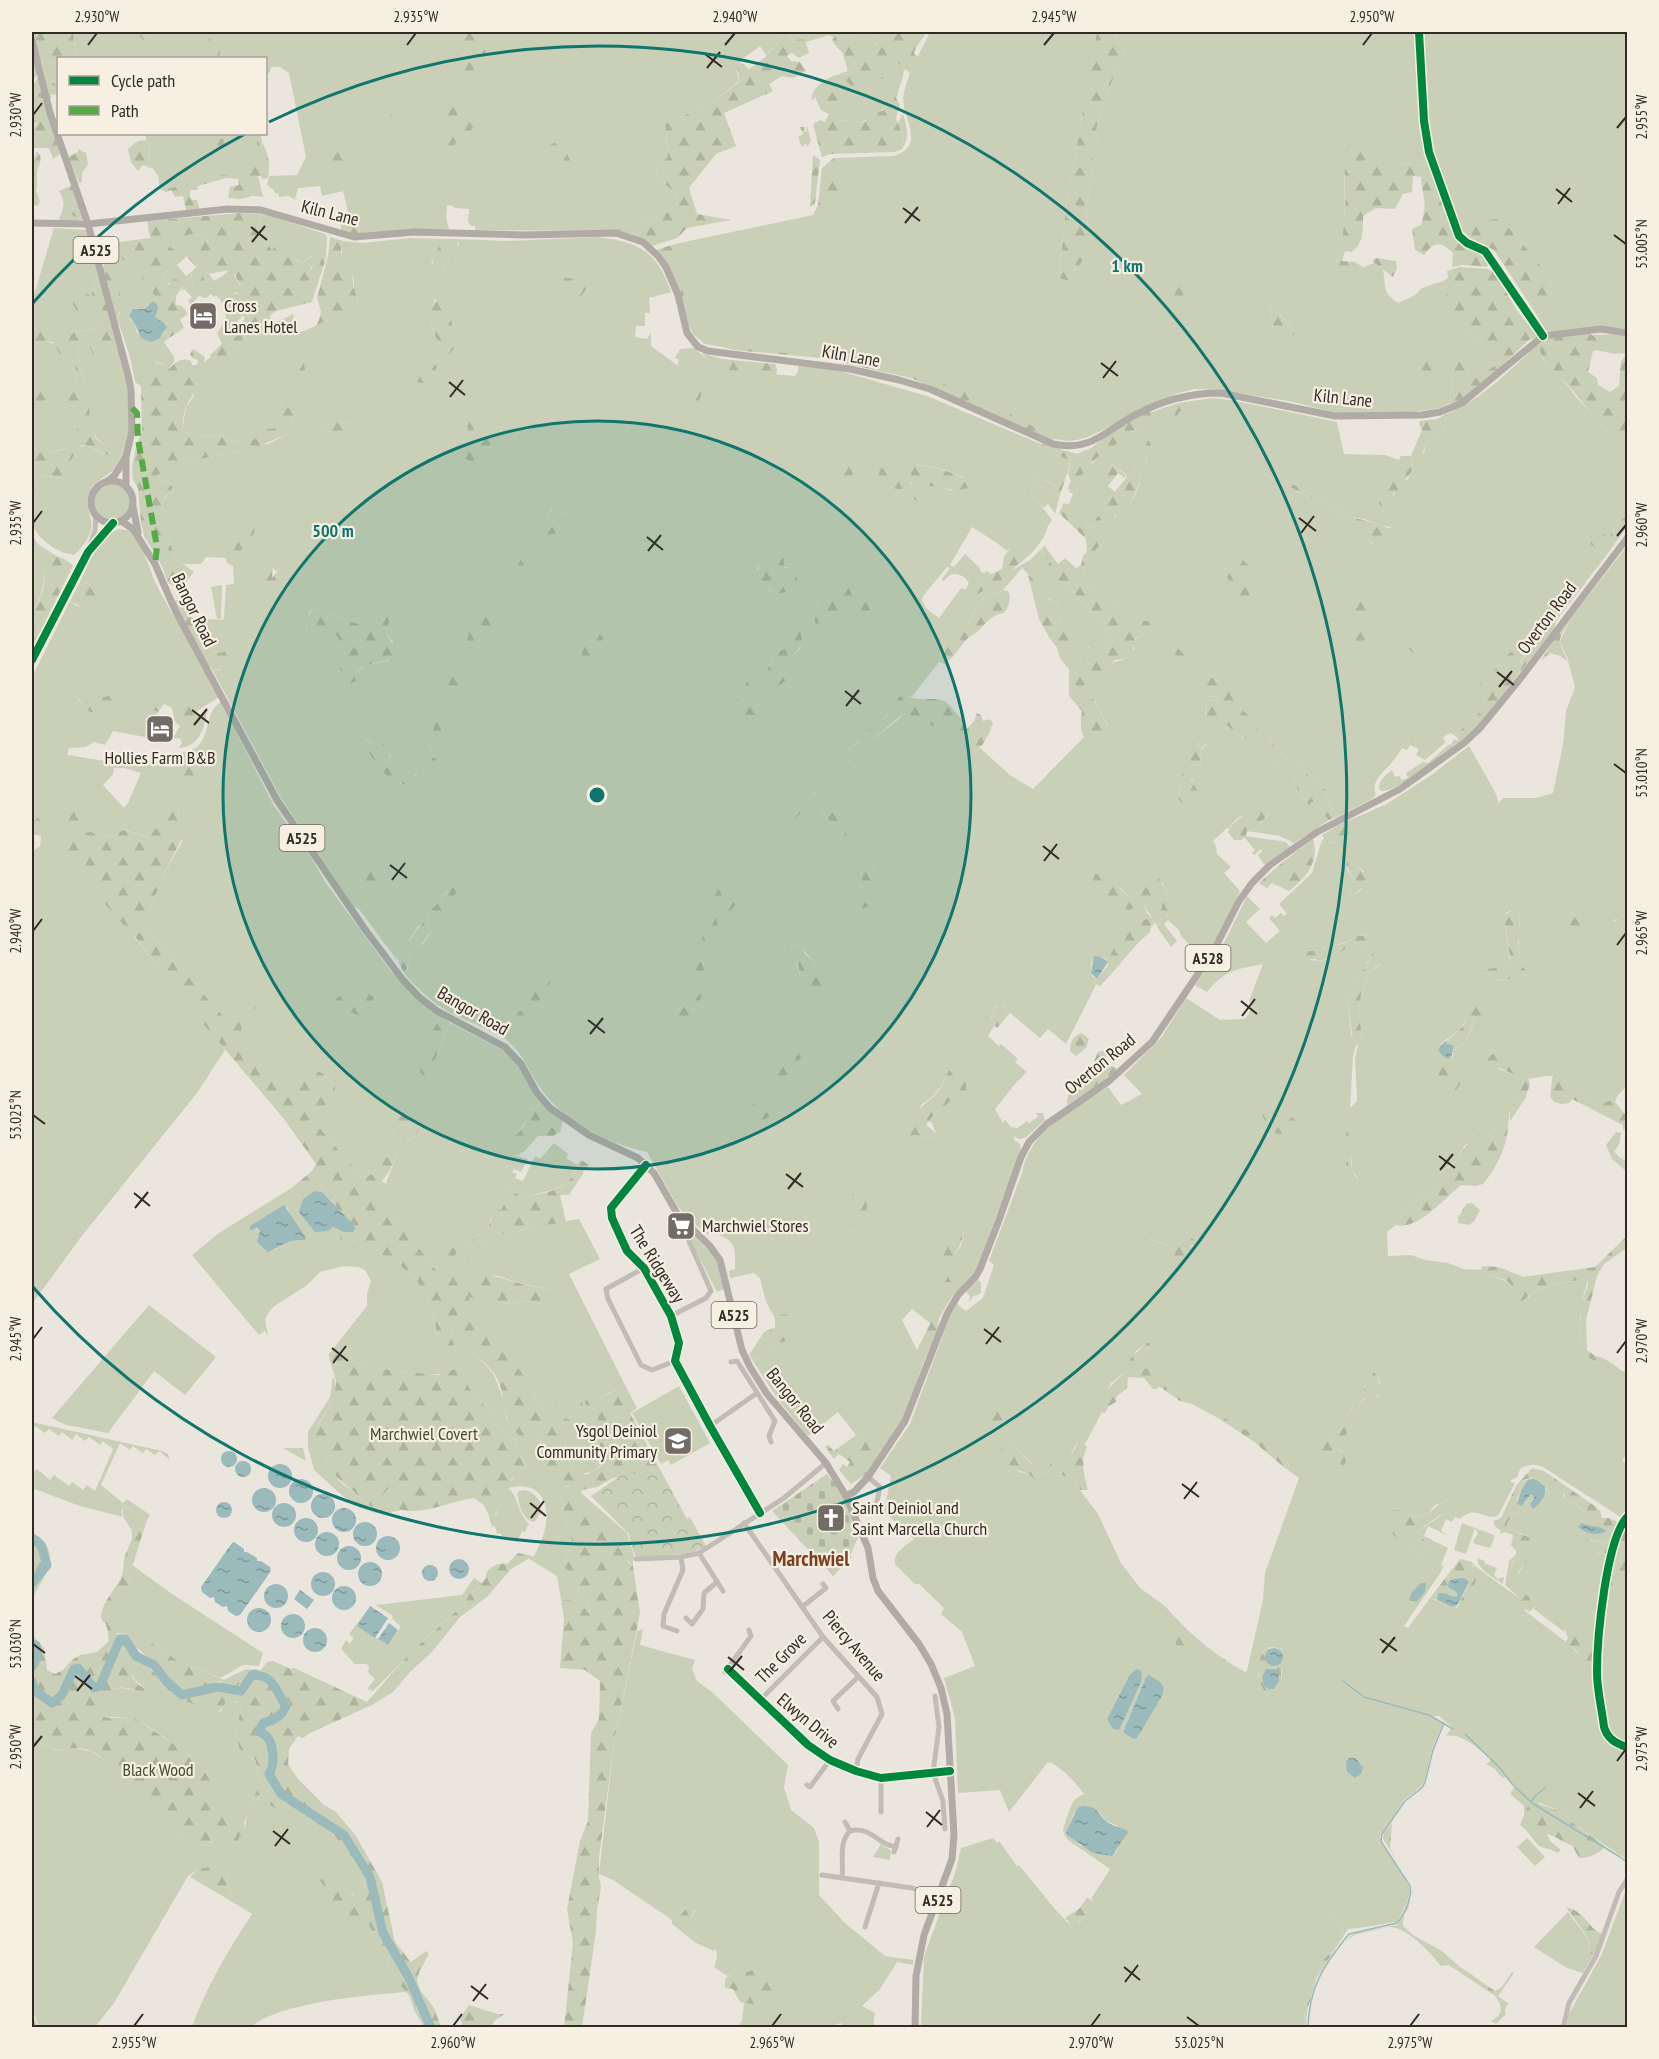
<svg xmlns="http://www.w3.org/2000/svg" width="1659" height="2059" font-family="'PT Sans Narrow',sans-serif">
	<style>
		.grass { fill: #cad0b7; fill-rule: evenodd }
		.forest { fill: url(#forest-firs); fill-rule: evenodd }
		.cemetery { fill: url(#cemetery-stones) }
		.park { fill: url(#park-crowns) }
		.water { fill: url(#water-ripples) }
		.lines { fill: none; stroke-linecap: round; stroke-linejoin: round }
		.stream { stroke: #9ababb; stroke-width: 1.5 }
		.river { stroke: #9ababb; stroke-width: 9 }
		.minor { stroke: #c2bcb6; stroke-width: 5 }
		.major { stroke: #b1aba5; stroke-width: 7 }
		.quiet { stroke: #54ab44; stroke-width: 6; stroke-dasharray: 12 6; stroke-linecap: butt }
		.cycleway-casing { stroke: #f8efe3; stroke-width: 11 }
		.cycleway { stroke: #00873e; stroke-width: 8 }
		.ticks { fill: none; stroke: #332a25; stroke-width: 2 }
		.ring { fill: none; stroke: #0f766e; stroke-width: 3 }
		.labels { text-anchor: middle; stroke-width: 4.5; stroke-linejoin: round; paint-order: stroke }
		.shield { fill: #f8efe3; stroke: #6e655e; stroke-width: 1.5 }
		.shield-label { font-size: 16px; font-weight: bold; fill: #332a25 }
		.street-label { font-size: 18px; fill: #332a25; stroke: #f8efe3 }
		.poi-label { font-size: 18px; fill: #332a25; stroke: #f8efe3; text-anchor: start }
		.park-label { font-size: 18px; fill: #40502a; stroke: #f8efe3 }
		.quarter-label { font-size: 21px; font-weight: bold; fill: #7f3d20; stroke: #f8efe3 }
		.centre { fill: #0f766e; stroke: #f8efe3; stroke-width: 3 }
		.ring-label { font-size: 18px; text-anchor: middle; font-weight: bold; fill: #0f766e; stroke: #f8efe3; stroke-width: 4.5; stroke-linejoin: round; paint-order: stroke }
		.neatline { fill: none; stroke: #332a25; stroke-width: 2 }
		.ticks-label { font-size: 15px; text-anchor: middle; fill: #332a25 }
	</style>
	<defs>
		<pattern id="forest-firs" width="22" height="20" patternUnits="userSpaceOnUse" patternTransform="scale(1.5)"><rect width="22" height="20" fill="#cad0b7"/><path d="M5 1l3.5 6h-7zM16 11l3.5 6h-7z" fill="#aeb39d"/></pattern>
		<pattern id="cemetery-stones" width="16" height="16" patternUnits="userSpaceOnUse" patternTransform="scale(1.5)"><rect width="16" height="16" fill="#cad0b7"/><path d="M2 7V4a2 2 0 0 1 4 0v3zM10 15v-3a2 2 0 0 1 4 0v3z" fill="#aeb39d"/></pattern>
		<pattern id="park-crowns" width="20" height="18" patternUnits="userSpaceOnUse" patternTransform="scale(1.5)"><rect width="20" height="18" fill="#cad0b7"/><path d="M2 6a3 3 0 1 1 6 0M12 15a3 3 0 1 1 6 0" fill="none" stroke="#aeb39d"/></pattern>
		<pattern id="water-ripples" width="26" height="14" patternUnits="userSpaceOnUse" patternTransform="scale(1.5)"><rect width="26" height="14" fill="#9ababb"/><path d="M2 4q2-2 4 0t4 0M15 11q2-2 4 0t4 0" fill="none" stroke="#7e9798"/></pattern>
	</defs>
	<rect width="100%" height="100%" fill="#eae5dd"/>
	<!-- grass -->
	<g class="grass">
		<path d="M73,32h707l-2,11 -10,10 3,5 -20,14 -3,-2 19,-14 -7,-10 -19,14 -1,3 -5,-1 3,16 2,2 -25,21 -50,23 3,32 -12,14 1,8 19,15 2,8c-11,19 -39,22 -59,26l-1,4 -143,-1v-4h-4l-3,-5 1,-12 -14,-1 -2,-2 -6,-1 -1,13 3,11 -89,6 -1,-20 -10,1 -6,-25 -21,5 -2,-10 -22,2 -3,12 -6,-4 -10,1v-3l-4,-1 -1,-3 -7,-5 2,-9 28,-1 9,-18 -17,-84 -9,-6h-9l-1,5 -4,3v-17h-199l9,-3z"/>
		<polygon points="790,32 874,32 873,36 879,43 868,43 839,32 834,38 829,35 806,42 804,39 791,40"/>
		<path d="M930,32h169l-2,1 -31,174 -7,71 12,4c4,-12 9,-20 17,-29 4,-5 5,-13 7,-19l-7,-9 -2,-12 7,-55 5,-14 -2,-12 3,-17 25,-65 -6,-6 -3,-12h-6h308l3,97 7,34 3,3 -32,-2 -46,-15 -8,28 1,31 -3,36 -6,18 19,12 8,-7 11,-4 9,6c3,16 -2,24 16,34l16,-8 7,-7 21,-7 6,12 4,30 14,8 35,30 -29,19 -19,-27 -4,50 -10,5 -26,4 -75,2 -45,-12 -73,-12 -27,-1 -18,5 -48,21 -17,11 -23,11 -11,3 -9,1 -13,-2 -72,-35 -59,-24 -102,-23 -88,-8 -29,-5 -12,-10 -4,-8 -19,-71 5,-11 138,-29 5,-10 14,2 2,-49 59,-2c37,-11 5,-41 11,-64 5,-21 17,-41 26,-60zM1269,299l26,34 -18,8v-7l-4,-4z"/>
		<polygon points="1424,32 1627,32 1627,329 1600,326 1552,332 1546,331 1538,317 1550,298 1551,278 1503,222 1494,219 1461,225 1433,155 1428,134"/>
		<path d="M845,54l11,12 -8,6 35,-9v-7l11,4 11,9 -9,30 -2,-3c-10,14 -20,23 -38,27l-5,-3 -14,1 -20,-28 -4,7 -2,-2c6,-18 20,-21 37,-27l-5,-16z"/>
		<polygon points="45,59 50,63 58,61 58,87 48,77 45,77 41,60"/>
		<polygon points="32,92 44,101 55,135 50,133 43,122 35,123 32,134"/>
		<path d="M903,113c3,13 8,24 -1,36l2,-10 -6,-16z"/>
		<polygon points="146,134 260,134 264,148 262,141 257,152 254,171 221,175 167,189 150,164 149,141 146,141"/>
		<polygon points="258,176 263,197 253,196 250,193 250,177"/>
		<path d="M68,187l7,17 -4,7 12,5v3l-16,4 -9,-1c5,-15 9,-15 1,-31z"/>
		<polygon points="262,214 275,217 325,234 327,237 326,258 324,257 314,281 308,273 312,268 313,255 303,262 272,251 259,224"/>
		<path d="M54,228l33,2 11,45 -7,21v11l2,-6 9,3 1,19c-19,14 -52,8 -71,-2v-19z"/>
		<polygon points="192,234 207,235 210,240 193,243 183,252 187,256 177,265 186,276 191,272 193,291 198,263 202,264 214,281 228,272 226,269 232,272 243,290 240,294 234,292 232,299 239,307 243,315 236,323 226,320 225,306 216,295 214,297 211,294 206,298 199,296 191,305 188,301 192,297 184,289 181,291 182,287 169,282 167,286 164,286 162,283 165,279 163,276 173,261 175,251 165,243"/>
		<path d="M598,237c41,5 59,14 73,55l-22,6 1,15h-5v13h-9l-1,11 12,2 4,-6v13l26,19 2,-5 -4,-2 5,-9 13,-1 13,10 27,13 62,5 3,-4v-6l38,4 91,26 109,46c9,10 22,15 35,18l-6,20 -3,-1 -5,7 -22,-10 -6,6 31,13 -5,19 -7,-10 -5,4 -14,-18 -3,4 22,32c-4,16 -18,30 -31,39l4,-5 -12,-12 -2,3 -10,-8 -25,-16 -22,38 4,2 11,-13 14,13 2,5 4,1 1,-2 6,3 -11,5 -4,5h-8c-3,-7 -11,-12 -19,-9 -3,2 -5,5 -7,6l-1,-2 8,-11 -3,-1 -24,29c-3,11 8,16 16,22l22,-30 4,1 -2,4 18,-2 22,-11 8,-9 19,-11 12,-12 -1,4 9,9 1,21 7,-1 7,3 35,37 13,20 -5,8 -3,-2 -6,4 -11,-4 -1,16 4,3 17,3c4,-9 8,-6 16,-10 4,-3 8,-8 11,-11l-2,-3 4,-8 6,-1 6,-15 -12,-1 -47,-35 -7,-10 13,-27 4,-1 17,-33 3,4c9,-10 16,-23 20,-36 0,-2 1,-8 1,-10 2,-3 4,-5 6,-8l-2,-2c9,-16 12,-32 8,-50l10,-4v4h15l4,-2 -3,-7 33,-5 19,2 106,22 7,32 41,1 14,5 -8,39 11,-17 6,-3 5,-14 -1,-5 12,-8 2,-8 18,-14 3,-16c38,-17 66,-46 95,-75l-4,7 6,15 9,11 15,14 8,11 31,33 20,15 1,71 -7,4 -13,18 -24,-4 5,9 16,14 -49,64 -6,1 -31,41 -12,-5c-12,7 -13,15 -15,28l-4,1 -5,8 3,11c-10,11 -20,21 -32,29l-4,-2 -2,2 -2,-1 -3,4 3,4 -21,18 -9,-5 3,-6 -9,-4 -3,5 -5,-2c-3,4 -5,9 -9,13 -8,11 -23,18 -17,34l-4,4 -37,19 -13,-36 -11,-4 -13,-15 -14,-5c-3,-9 -11,-14 -16,-21h-5c-5,-6 -8,-13 -12,-19 -3,-5 -8,-6 -12,-11v-6l-23,-22 -11,17 12,1 4,-4 4,2 -1,5 -11,-1 -6,3 -2,13 12,8 6,-3 7,8 26,18 14,15 24,15 4,16 8,10 8,-2 8,9 -1,4 8,7 -35,23 -14,-7 -33,-5 9,-2 13,-15c-17,-1 -31,-2 -40,15l-2,-1 -14,13 3,5 1,8 14,13 -7,6 16,18 -23,49 -13,19 -23,-23 -2,-6 -11,-10 -4,4 13,17 -6,6 -14,-20 4,-8 -6,-8 1,-12 5,-1 2,2 -2,12 6,4c10,-13 1,-21 -5,-34l-22,10 7,21 8,9 -4,6 1,-7 -33,19 -8,16 -5,3 -5,-2 -10,5 1,14 5,3 -3,4 2,2 -30,59 -18,-15 -8,9 -30,-25 -6,-8 -9,1 -4,11 3,9 -6,10 11,10 2,-2 17,15 -3,3 12,10 -12,12 -20,25 8,14 2,-3 7,8 2,-1 2,2 11,-8 2,2 9,-6 -2,-4h7l2,7 -20,18 -7,1 -3,-3 -2,3 7,5 1,5 -44,120 -24,26 -14,23 -9,5 -18,-14 -10,11 15,30v11l5,5 -16,47 -23,39 -27,-17 -18,-23 -28,23h-3l-30,-37 -28,-43 6,5 24,-17 8,-2 -9,-15 -3,2v-10l-9,-16 -6,-24 -6,-5 -24,5 -1,-7 6,-2c1,-27 -1,-28 -25,-38l-2,4 -22,-18 -9,-12 -30,-53c-41,-9 -87,-32 -110,-69 -10,-15 -16,-33 -32,-44 -16,-11 -36,-17 -54,-26 -19,-10 -34,-25 -48,-41l4,-1 4,-18 13,-10 32,-50 -9,-2 -12,15 -5,3 -2,12 -10,5 -11,18 -11,11 1,5 -38,-51 -6,-3 -72,-108 -69,-129 8,1 4,-18 -8,1 -6,-4 -4,-7 2,-2 -3,-5 -4,-2 -13,-18 5,3 30,2 1,-3 2,-32 8,-1 -1,-18 -6,-3 -1,-5 -20,-1 -5,7h-18l-7,-5 -8,-21v-17l-7,-18 7,-8 -3,-13 -6,-3 -3,-4 25,-11 45,-11 18,-1 14,-7 10,-1 26,-13 -5,-5 6,-13 -12,-24 -5,39 -14,1 -9,10h-9l-8,3 -17,-5 -23,-1 -16,-5 4,-24 8,-11 -1,-25 19,-15 21,7c-1,-24 11,-16 16,-32l13,-5 7,-10 6,7 18,-9 2,16 3,3c22,-7 41,-20 60,-34l-4,-9v-10l-8,-23h-4v-16l21,2 47,-5 34,1 -13,25 12,6 11,-13 5,-13 -3,-5 52,2zM435,299l17,6 -4,9 9,30 -8,11 -13,-6 3,-7c-10,-13 -10,-28 -4,-43zM336,420l14,3 5,-1 -14,20 -29,-19 15,9 4,-2zM916,464l26,5 21,8 -11,14 -13,-5h-10l-7,14 -12,-17 6,-3zM1264,474l15,3 46,24 7,1 20,16c14,-2 25,9 39,9l-18,18 -21,-23 -18,-12zM560,509l6,8 -11,17 -9,1 1,-19 4,-6zM277,563l1,8 -4,4 4,3 -11,4 -4,-15zM761,563l29,5 -19,23 -14,-22zM1022,568l11,11 10,21 6,-2 7,4 7,26 14,32 5,2 5,24 21,40 -17,20 -7,-9 -51,52 -23,-14 -30,-27 -8,5 -33,-24 -27,-13 -9,-2 -5,6 -28,21 -3,6 -7,4 -4,5 -12,-3c15,-11 30,-24 43,-38 6,-7 9,-17 18,-20l5,2 3,-2 26,-33c-1,-12 11,-22 17,-33l11,-4 16,-28 15,-4 5,-3zM837,591l35,15 -4,9 -17,-11 -5,9 -8,6 -10,-2 -5,1 -8,-6 4,-13h9zM314,608l58,21 6,-14 15,-4 -7,21 7,10 -5,19 -22,4 -10,8 -11,-17 -5,-19 -11,-8 -23,-1 3,-16zM802,635l-2,14 -13,12v5l-23,11 12,-26 9,-2 4,-9zM445,724c-8,9 -13,19 -14,30l4,4c-10,3 -16,6 -19,17l-15,9c-20,-13 -28,-22 -35,-45l7,5 15,6 8,19 4,3 5,-9 21,-18zM1200,742l6,2 -6,8c5,19 -12,32 -22,46l5,-23zM819,791l31,48 10,10 -17,-7 -12,-17 -18,-33zM868,856l4,3 2,18 -18,22 6,-15 -1,-20zM1097,887l23,1 12,11 -19,3zM795,945l6,1c3,6 8,9 12,15 7,11 4,28 4,40l-8,-22 -9,-3c-1,-10 -10,-20 -8,-29zM702,956l2,8 -3,17 -5,2 -7,-4zM683,1006l12,1 -10,18 -7,-4 -3,-9zM948,1071l17,19 -15,11 -21,20 3,2 4,10 -4,5 -18,-3 7,-30c14,-9 21,-18 27,-34zM964,1233l-3,13 -8,11 -9,1 4,-15v-9z"/>
		<path d="M135,253h6l27,61v6l-3,5 -10,-8 -7,-13 -4,5 -6,1 -9,8 6,6 2,9 23,5 5,-6 4,6 -5,4 10,15v5l-6,7 -6,-6 -6,-1 -15,24 -6,-4 -5,-25 -13,-39 3,-5 -10,-47h-6l-1,-5 12,-1v-3c6,2 15,1 20,-4z"/>
		<polygon points="1617,334 1627,337 1627,353 1615,354 1596,350 1594,346 1598,338 1593,335"/>
		<path d="M109,340l9,18 4,3c6,31 16,76 -4,104 -8,11 -25,15 -29,28 -7,20 11,27 -3,48 -4,5 -7,10 -12,14 -18,-3 -36,-15 -42,-32 -2,-5 0,-14 0,-20l5,-3 -1,-22 5,-3 29,4 -6,-30 -16,4h-16v-50h30l11,3 6,10 1,31 6,-2 18,9 5,-2 5,1 3,-4c-28,-7 -30,-27 -27,-53l-4,-6 -9,-40 3,-5h8l5,9z"/>
		<path d="M42,341c12,1 29,9 33,20 3,7 1,19 2,26 -16,5 -29,-2 -45,2v-42z"/>
		<path d="M1148,422v18l-29,61 -3,-1 3,-10 -1,-2 9,-11 -1,-3 -19,-12 -4,26 4,10v7l-5,9 -6,4v8l-4,2 -4,-2 -2,-6 -18,-13 -1,2 -5,-2 1,-4 6,1 4,-10 -5,-3v-3l1,3h8c2,-5 2,-10 4,-14 8,-16 50,-45 67,-55z"/>
		<circle cx="112" cy="502" r="18"/>
		<path d="M119,529l13,2 7,9 16,42 16,30 16,22 32,63 -22,14 -9,-8 -7,5 -15,-7 -15,9 7,2 -9,13 -4,12 -32,-6 -8,14 -11,-3 -8,5 -17,1 -2,7 38,6v2l10,1 1,-2 58,5 5,-13c6,-3 13,-3 18,-7 14,-13 8,-36 24,-45l53,104 37,51 14,25 65,88 27,30 25,17c-15,16 -12,36 -13,57l21,-51 53,27 13,12 24,41 -4,5 -6,1 -3,11 -12,17 -1,18 14,4 -7,13 -7,-3 -2,3 5,2 -2,4 8,3 12,-25 5,3 14,-16 14,11 -2,4 11,7 4,-5 -11,20 -5,4 -10,5 -32,9 -20,-14 7,10 -8,17 -11,7 -3,9 -14,11 -15,22 -6,1 -10,14 -4,-1 -22,-29 -5,-16 -11,-2 -13,-21 -17,-15 11,-9 4,1 15,-39 13,-7 7,-11 -30,-1 3,11 -1,8 -15,25 -8,6 -8,2 -45,-52v-12l18,-20v-7l-13,-13 -34,23 -59,-76 -6,-4 -74,-84 -16,3 92,115 -28,43 -116,144 -49,67v-452l8,-6 1,-10 -9,-2v-5l14,7 1,-8 -15,-18v-133l38,-76 7,5h19l1,-8 -7,-13 -9,-5c10,-20 16,-42 38,-51zM77,690h13l15,7 -18,13 -12,-15zM114,768h10l17,5 -13,30 -4,5 -21,-23 10,-11zM179,797l-1,14 4,31 -17,30 -16,39 -9,14 -73,-88 10,1 14,-6 19,5 15,-7 26,8 3,-8 9,-5z"/>
		<path d="M32,534c3,11 15,16 25,22l-12,-3c2,23 -3,41 -12,62l5,10 4,3 -10,19z"/>
		<path d="M1627,546v30l-1,4h2v334l-5,4 -10,2 4,7 10,7v152l-10,10 -2,6 -2,-1 -15,6 -7,-7 -20,-13 -17,-16 -2,5h-6l-17,3 -3,-9 -9,-4 -20,2 23,10 3,5 -13,28 -2,14 -9,-5 -4,10 -7,5h-9l-14,10 -9,15 -11,9 -11,22 -16,8 -22,22v4l-9,7 1,24 23,-1 14,5 23,3 16,6 17,1 2,5c28,3 24,12 45,23 2,-3 5,-5 7,-7 7,-4 47,-13 53,-11l-6,20 -3,28 1,24 24,15 23,5v80l-5,9 5,3v49l-5,5 -79,-51c-9,-4 -15,-2 -23,2l-3,8 -6,3v2l4,1 -17,33c-15,4 -23,-12 -38,3l-5,-2 -3,5 -6,-3 -5,12 5,4 -18,-9 -4,10 24,12 -7,17 3,1 -1,2c-9,-7 -10,-15 -16,-24 -2,-4 -7,-8 -10,-12l22,-15 12,-13 -3,-3 -13,4 -7,8 -8,4 -32,-7 13,31 14,7 19,23 5,4 -35,51 4,2 22,-30 22,9 6,-3 -3,5c17,-9 30,-34 14,-48l18,14 -4,4 83,63v4c13,3 16,16 28,21l8,68 7,8 18,10v107l-54,-37 -10,-11 -23,-9 -11,3 -5,8v-8l-14,-12 5,-8 -10,-9 -3,1 -7,-9 -9,-5 4,-2 -1,-4c-11,-10 -28,-25 -43,-22l6,-9 -13,-11h-9l13,7 -11,26 -8,33 -4,6 -16,12 -24,36 2,7 27,44c2,11 -6,25 -12,35 -17,2 -32,6 -49,7l-14,-16 -11,-7 21,25 -12,21 -9,8 -8,17 -10,34 -1,16h-383l3,-71 32,-86 5,-22 32,-10 4,5 2,-2 18,25 2,-1 35,43 14,15h11c5,-7 11,-13 15,-20l-3,-4 19,-30 -42,-29c-2,-3 -4,-5 -5,-9 0,-3 8,-26 10,-29 3,-4 7,-6 11,-8 -6,-9 -26,-31 -36,-32l-39,50 -9,-22 -42,3 -3,-75 -11,-40 31,-12 -13,-34 -21,-18 3,-6 -25,-24h-4l-20,-20c-2,-12 11,-18 19,-25l-30,-27 7,-36 -11,-8 30,-44 40,-108 7,-12 9,7 17,-13 11,-33 -5,-4 33,-88c9,-45 51,-63 86,-86l13,18 21,-11 -18,-19 37,-37 25,-40 34,22 24,-1 5,-5 3,-11 -3,-2 14,-37c-26,5 -38,6 -56,28l-12,-7 30,-44 22,-45 13,13 -14,13 20,21 14,-12 -11,-13 3,-3 3,3 6,-5 3,3 3,-2 -8,-10 33,-31 9,-30 20,-1 6,8c1,-9 -4,-14 -3,-23l-4,-3 45,-19 45,-29 39,-30 26,46 4,11 4,-5h33l17,-5 10,-48 3,-34 9,-24 -8,-30 -7,-15 2,-6 11,-21zM1353,862l4,5 7,4 -2,18 -8,6v5h-5l2,-15 3,-4 -8,-13zM1511,910l8,4c2,15 -2,28 1,43l-5,8 -14,15h-8l-7,5 -6,-16 17,-1 12,-5c2,-17 -7,-30 -2,-51zM1351,931l8,5 12,-1 3,23 7,6 -12,9 -8,21 -2,19 3,26 -4,6 -3,13 2,43 -7,7 3,-52 3,-11 -5,-11 -3,-31 8,-30 11,-5 -1,-5 5,-3 -4,-9 -11,-9c-8,5 -27,19 -36,19 -3,0 -6,-1 -10,-1 1,-2 3,-7 5,-9 3,-4 29,-6 39,-13zM1470,1015l4,4c-2,11 -6,21 -15,29l-5,-2 -2,20 -12,-22 18,-13zM1351,1156l1,13 6,11 -8,7v-8l-5,-11zM1187,1236l6,10 -6,3 -8,12 -9,-3 -21,-20 22,9 6,-1zM1147,1343l3,2 -10,13 2,8 20,17 -3,3 4,3 3,-5 19,13v3l-5,1 12,3 26,14 1,-3 69,49 1,2 -2,3 12,9 -34,95 -2,27 -16,71 -2,1 -2,-1 -5,6 -42,-35 -22,-8 2,-6 -3,-13 -8,-9 -25,-18 -19,-25 -23,-49 -25,-33 -7,-5 -9,-1 -23,3 -6,-4 -9,-2 -11,-11 -9,-31 -13,-12 3,-6 7,-5 5,4 4,16 7,15 20,22 1,5 4,3 12,2 15,-18h6l8,-15 3,-1 4,4 17,-32 -2,-5 11,-24 14,-11 11,-21zM1375,1371l5,11 -2,14 -6,-2 -6,1 -1,4 -5,4 -5,17 -9,15 -3,11 -9,3 9,2 -4,9 -14,-9 -1,-10 18,-13v-7c10,-8 12,-23 22,-30l2,-18zM1268,1647l14,1v36l-24,-7 4,-25zM1149,1675l-6,51 -6,11 -4,2 -9,-6v-3l22,-53zM1129,1676l-6,41 -4,13 -12,-11zM1097,1810l9,11 12,5 1,20 -3,6 -35,-6 -15,-13 8,-20z"/>
		<polygon points="222,585 221,619 217,619 211,587"/>
		<path d="M207,710c-2,18 -8,37 -28,38l3,-5 -2,-4h6l5,-15 10,-7 -2,-2z"/>
		<path d="M1452,744l5,1c-14,11 -60,47 -76,46l-2,-3c0,-7 7,-14 13,-18l3,7 4,-1 3,4 6,-2 -2,-5 17,-11 5,1 20,-18z"/>
		<polygon points="1246,836 1286,842 1290,847 1264,865 1258,855 1263,850 1260,850 1254,855 1252,853 1255,850 1244,837"/>
		<polygon points="317,1182 322,1188 332,1183 340,1192 334,1198 333,1203 322,1192 314,1191 314,1184"/>
		<path d="M290,1189l13,10 -3,13 39,18 -1,2 35,20 17,5 26,22 17,29 4,28 21,19 -7,-19 1,-12 13,10 7,17 21,22 12,30 1,15 29,14 7,6c-8,19 0,18 8,33 4,7 3,12 10,18 9,-4 14,-3 22,1l-1,3 46,40 8,26 -2,1v6l-74,-74 13,49 -7,20 15,9 3,10 -5,11 10,13 3,14 -13,-17 -17,-2 -4,-23 -29,-18 6,-2c4,-8 9,-18 11,-27 6,-28 -6,-49 -37,-41 12,10 8,24 22,37h-2l-3,7 -3,-1 -5,11 -15,-6 -1,-3 -4,1 -2,-8 -3,1 -3,-11 7,-1c8,-23 10,-33 30,-48l-12,-29 -13,-8 -14,-23 -14,-11 -2,-6 -6,-7 -21,-9h-16l-31,-3 -34,-6 -30,-12 -3,11 -1,-10 38,-48v-12l4,-13 -6,-11 -6,-3 -15,-1 -24,6 -14,14 -32,20 -5,6 -4,7 3,17 -3,-5 -6,4 -67,-80 27,-22zM287,1207l13,34h-9l-17,9 -15,-15 1,-4 -6,-3z"/>
		<path d="M579,1219l21,40 -31,15 55,109 -4,5 -35,16 11,7 20,33 -23,-4v9h13l5,5c-12,14 -19,21 -38,20l-1,-8 -6,-9 -1,-19 8,-9 1,-7 -14,-7 4,-13 -20,7 -3,-3 -9,-16 -65,-94 36,8 25,-3 18,4 14,-14 -37,-7 -25,-8 -38,-2 25,-30 8,-14 15,5 24,-8z"/>
		<polygon points="685,1230 688,1230 716,1257 726,1288 717,1292"/>
		<polygon points="977,1280 981,1282 981,1292 978,1295 973,1296 969,1302 970,1296 966,1292"/>
		<polygon points="149,1305 216,1357 185,1395 154,1371 108,1433 66,1425 52,1418"/>
		<path d="M333,1377c9,14 -9,37 -16,50l22,54 32,25 21,-23 3,25 7,2 -14,3h-12l-16,-5 -8,-4 -38,-34 -6,-23v-15l22,-35z"/>
		<polygon points="679,1386 710,1443 671,1465 668,1460 661,1464 632,1413"/>
		<polygon points="32,1422 162,1451 168,1454 170,1460 159,1451 155,1455 146,1449 143,1453 133,1446 130,1450 120,1443 101,1485 123,1503 127,1499 150,1515 147,1520 124,1505 121,1512 123,1517 80,1506 32,1488 32,1472 33,1473 37,1469 50,1480 54,1475 69,1486 72,1482 83,1490 87,1485 95,1491 113,1449 103,1441 100,1445 89,1437 85,1441 76,1434 72,1440 62,1432 59,1436 49,1429 45,1433 35,1426 32,1430"/>
		<polygon points="283,1448 303,1448 306,1461"/>
		<path d="M1539,1476l10,4 -4,7 -7,-6 -17,10 -4,13 8,-1 5,-8h3l1,2 -4,7 3,5c7,-4 13,-12 13,-20l6,5 6,-3h8l-3,4 1,3 18,11 4,-1 10,13 19,10 -6,18 -1,-6 -19,-3 8,14 10,-1 -11,63v22c-15,-8 -13,-18 -32,-10v4l-30,-23 2,-3 -3,-9 -8,-2 -3,5 -17,-15 4,-24 6,-6v3l-3,5 6,11c9,-13 13,-22 10,-38l-21,-8v-5l6,-9 7,-2c-4,-13 -1,-19 3,-31z"/>
		<path d="M525,1490c16,5 22,19 9,32 -13,-4 -14,-16 -17,-28l2,-3z"/>
		<polygon points="1462,1523 1475,1528 1466,1554 1454,1550"/>
		<polygon points="1475,1528 1494,1535 1494,1539 1490,1548 1475,1544 1473,1541 1478,1534"/>
		<path d="M1477,1558l8,3 -1,2 13,5 -3,7 4,4 6,-2 -1,7c-10,-7 -25,-14 -26,-26z"/>
		<polygon points="132,1565 172,1594 263,1653 259,1666 243,1665 220,1678 178,1661 142,1636 137,1634 124,1634 108,1617 114,1608 120,1605 116,1602 131,1583 128,1580"/>
		<polygon points="474,1578 483,1584 470,1593 464,1604 427,1637 373,1691 367,1689 375,1679 368,1672 369,1666 366,1664 355,1664 341,1649 346,1640 350,1644 354,1638 349,1634 370,1607 372,1606 358,1626 388,1645 400,1628 400,1626 392,1618 393,1616 376,1605 462,1595"/>
		<polygon points="1610,1584 1621,1587 1627,1593 1627,1745 1611,1736 1607,1729 1601,1687 1600,1671"/>
		<polygon points="643,1629 640,1645 695,1660 692,1669 697,1681 712,1692 788,1765 784,1787 791,1810 814,1828 819,1842 819,1895 845,1923 885,1956 913,1960 913,1965 897,1962 880,1989 862,2006 875,2013 873,2027 843,2027 841,2023 824,2028 738,2027 742,2020 744,2003 756,2005 771,1994 742,1974 731,1973 727,1976 714,1967 717,1958 716,1949 689,1932 688,1925 695,1910 685,1908 680,1916 672,1920 613,1880 599,1874 614,1742 637,1631"/>
		<path d="M141,1665l28,30 24,9 16,10 11,-2 4,-8 5,-4 10,3 2,4 -5,26 12,23 7,5 5,16 -4,16 -14,19 -3,24 6,-9 2,-11 14,-22c21,26 36,18 61,32 17,10 29,30 40,46v6l3,7 -3,6 -13,4 -7,-11 6,41 18,-10 12,33 7,8 9,21 13,15c-39,3 -127,10 -156,35h-59c14,-40 37,-78 60,-113l-21,-13 -1,-11 -3,-2 3,-18 -32,-1 -10,7 -74,127 -19,24h-56l-7,-18v-276l9,11 14,6 20,-2 15,3 20,12 25,27 22,17 22,30 32,6 19,-12c-2,-6 -6,-11 -8,-16 -7,-14 -8,-31 -17,-44 -8,-12 -63,-52 -76,-53 -11,-1 -21,0 -33,-3 11,-28 19,-32 47,-21l5,-4c-9,-6 -15,-11 -19,-21l2,-3z"/>
		<polygon points="1527,1838 1545,1857 1535,1866 1517,1847"/>
		<polygon points="881,1844 891,1851 890,1860 873,1857"/>
		<polygon points="1627,1887 1627,2027 1566,2028 1569,2014 1602,1954"/>
		<path d="M1412,1891h1c-3,10 -11,26 -10,35l10,9 29,16 17,15 -6,2 -4,-3 -8,1c-10,-13 -33,-38 -51,-39 -6,0 -13,3 -19,4 -10,2 -18,3 -26,11l5,-6 6,-3 41,-8 11,-16z"/>
		<polygon points="1568,1912 1588,1939 1590,1953 1593,1955 1583,1973 1567,1968 1534,1947"/>
		<path d="M1512,1972l2,1 -16,23 11,8 -3,2 -1,6 1,2 -10,10 -5,-3c13,-6 12,-16 3,-26l3,-1 -2,-3 6,-3z"/>
	</g>
	<!-- forest -->
	<g class="forest">
		<polygon points="32,32 64,33 73,32 76,55 67,58 58,58 58,61 49,63 45,59 41,60 39,74 32,80 32,40 34,37"/>
		<path d="M141,32h24l2,1c-6,8 -11,11 -21,11l-6,-8z"/>
		<path d="M465,32h13l11,28 -2,14 -15,14 -14,-7c-4,-16 -1,-35 7,-49z"/>
		<path d="M780,32h10l1,8 14,-1 4,14 -10,5 -7,-5 -5,3 4,5 9,1 6,9 -13,7 -11,-2 -13,8 4,7 -49,22 12,33 -20,8 -27,34 8,26 34,6 -44,8 -10,10 -25,8 -21,-12 -13,-3 1,-4c20,-4 48,-7 59,-26l-2,-8 -19,-15 -1,-8 12,-14 -3,-32 50,-23 25,-20 -5,-19 9,2 7,8 19,-14 -2,-4 10,-11z"/>
		<path d="M839,32l29,11 5,-2 3,3 3,-1 -6,-7 1,-4h52c-3,9 -10,11 -12,22l6,4 4,12 -1,7 -6,2 -23,-19 -10,-3 -1,6 7,4 -1,10 -36,10 -8,-7 3,-8 8,-7c-7,-7 -21,-17 -24,-25z"/>
		<polygon points="1097,32 1115,32 1118,44 1124,50 1099,115 1096,132 1098,144 1093,158 1086,213 1088,225 1095,234 1095,244 1075,271 1072,282 1059,278 1066,207"/>
		<polygon points="210,38 219,40 220,55 217,58 209,58 207,42"/>
		<polygon points="44,77 48,77 58,87 56,94 51,95 51,99 46,101 32,93 32,89 37,78"/>
		<polygon points="833,92 843,108 837,121 852,120 856,123 866,121 871,112 883,111 888,97 895,96 900,105 896,118 904,139 902,149 895,152 830,154 822,157 813,124 820,120 825,122 829,114 821,110 815,97 817,93 822,99"/>
		<polygon points="451,101 458,102 473,111 475,125 466,136 459,138 451,150 442,145 447,104"/>
		<polygon points="394,104 408,112 391,138 390,118"/>
		<path d="M41,119l9,14 5,2 5,19 -7,5 -4,-11h-15l-2,-2c0,-11 0,-20 9,-27z"/>
		<polygon points="807,126 811,141 808,146 805,144 802,147 798,137 803,134 800,127 805,127 804,132 807,131 806,128"/>
		<polygon points="214,134 224,140 220,167 215,172"/>
		<path d="M257,137c11,9 14,28 11,41l-6,1 -1,-3 -11,1v16l3,3 -13,3 -12,-1 2,-11 9,-2 -1,-6 -12,-1 -28,8 -1,4h-7v7l2,3h5l3,10h-14l-3,-14 -8,1 -4,-7 -5,2 -6,-3 -2,-13 9,13 54,-14 32,-4 4,-19z"/>
		<polygon points="141,140 149,141 150,164 153,169 143,165 138,171 131,162 128,149 135,143"/>
		<polygon points="560,141 579,176 559,167 551,144"/>
		<path d="M341,142l8,7 3,13 -13,10c-7,-11 -8,-16 -6,-28z"/>
		<polygon points="78,149 86,153 88,164 82,173 82,182 79,183 68,157 78,152"/>
		<path d="M1353,149l45,15 32,2 26,72 10,8 17,7 6,11 -2,3 -25,-2 -10,2 1,-14c-12,-12 -19,-12 -29,2l-9,-5 -3,-21 9,-4c2,-8 5,-18 3,-27 -1,-7 -3,-13 -3,-21l-8,-1 -1,16 -9,2 -8,15 -19,-1 -13,8c0,14 1,26 -11,36l-7,-1 -3,10 13,1 8,5c-7,9 -15,10 -26,8 -4,-13 3,-21 5,-33 1,-10 2,-22 3,-33 2,-23 -6,-38 8,-60z"/>
		<path d="M37,151c8,9 0,14 0,24 0,6 1,9 -1,15l4,11 -2,5 -6,-1v-41z"/>
		<polygon points="813,155 820,160 815,203 810,207"/>
		<polygon points="834,158 841,202 848,211 818,205 822,168"/>
		<polygon points="72,186 83,215 75,217 70,213 75,204 68,187"/>
		<path d="M240,213l22,1 -3,10 13,27 5,-9 9,-4 7,10 4,13 6,1 11,-7v7l-6,11 6,7 8,-22h4l-14,44 -36,9 -7,5 -7,10 -13,5c-5,16 -17,8 -16,32l-4,6 -9,4 -5,-6 2,-10 -8,-1 13,-12 -5,-11 9,-13 14,4 5,-5 -16,-26 11,1 3,-4 -8,-15 -6,-5 -21,4 -9,-11 -2,2 2,3 -1,1 11,18 -13,7 -3,-3 -2,-19 5,-5 -13,-15 -1,-5 11,-4 17,-3 -3,-5 -15,-1 -26,9 9,8 2,8 -2,3 -2,-1 -10,15 2,3 -3,4 5,3 7,-7 4,1 4,7 -6,9v9l6,1 6,8 -8,5 4,9 -15,10 -4,-6 3,-18c-8,-17 -37,-36 -25,-56l-2,-4 -6,-1 -10,7 -10,-3 -2,-14 37,-5 -3,-17z"/>
		<polygon points="346,215 359,215 360,235 341,231 341,223 346,222"/>
		<polygon points="1494,219 1500,219 1503,221 1551,278 1550,298 1538,317 1494,250 1470,238 1463,231 1461,225"/>
		<path d="M330,237l13,4 -2,10 1,5 4,1c7,11 6,20 8,32 1,3 3,6 3,9 2,13 -6,21 -15,28l-5,-3 -2,-7 -18,9 4,-13 -4,-14 11,-42z"/>
		<path d="M444,239h12c7,11 -8,26 -16,33l-9,-2 4,-16z"/>
		<path d="M675,244c-5,24 13,46 10,70l-29,-64z"/>
		<polygon points="1376,258 1396,261 1397,268 1393,277 1372,261"/>
		<path d="M104,266h6l3,3c5,17 13,34 3,51l6,41 -4,-3 -9,-18 -4,7 -12,7 -5,-9h-8l-3,5 9,40 4,6c-1,13 -2,37 10,46 5,4 11,4 17,7l-3,5 -4,-2 -2,3 -22,-10 -11,1 4,-29 -6,-11 -11,-3h-30v-14c4,-1 10,-3 15,-3 10,1 19,5 30,0l-2,-25 -6,-7h-9l-7,-12 -11,-1 -10,6v-26c19,10 53,16 71,2l-2,-19 -8,-2 -7,13 -8,-1 -5,-10v-11l5,-3 13,6 7,-21z"/>
		<polygon points="1459,267 1488,269 1494,272 1516,309 1538,337 1529,340 1475,391 1454,405 1450,403 1454,352 1473,380 1502,361 1467,331 1453,323 1446,295 1449,293 1443,281 1448,278 1447,271"/>
		<polygon points="1170,271 1185,271 1183,302 1177,306 1168,304 1167,275"/>
		<polygon points="562,277 588,281 588,287 575,304 570,303 554,290 556,282"/>
		<path d="M442,295l10,4v6l-4,9 4,8v7l5,4 -2,5 2,6c-9,13 -10,17 -21,5l3,-7c-10,-13 -13,-37 3,-47z"/>
		<polygon points="1273,298 1281,302 1279,313 1295,333 1282,346 1277,341 1277,334 1273,330 1269,299"/>
		<path d="M1588,333l10,5 -3,8 1,4 -3,1 -5,21 9,6 1,7 12,7 9,-6 2,-25 5,-6 1,-4v94c-23,-14 -41,-38 -58,-59 -4,-4 -10,-8 -14,-12 -9,-8 -13,-17 -17,-28l4,-7z"/>
		<polygon points="723,347 829,357 864,363 930,379 984,399 1055,439 1052,440 1032,433 990,412 911,378 821,358 734,350"/>
		<path d="M193,349l12,8 -1,7 -11,7c7,23 1,17 -7,36 -3,7 -3,16 -4,24l16,5 23,1 17,5 8,-3h9l2,-6 7,-4 13,-1 6,-39 9,1 5,7 -2,16 -6,13 6,5 -51,21 -18,1 -45,11 -24,11 2,4 14,8 -12,16 7,18v17l8,21 18,13 -10,12 -10,2 -6,-3 -6,-17 -18,-30 -3,-13 -3,-35 -5,-8 -1,-12 4,-21 6,-15 -1,-43c-1,-16 -1,-6 9,-18v-6c8,-4 13,-2 19,4 7,-7 12,-12 22,-8l1,4h5l1,-5 -6,-2 -2,-4z"/>
		<path d="M701,353l21,6 53,5c3,5 3,9 -2,14 -23,-2 -54,-7 -72,-25z"/>
		<path d="M1426,353l9,3c6,9 4,14 1,24l-22,1 -5,-8 1,-10z"/>
		<polygon points="296,355 303,359 305,369 303,378 297,380 288,378 288,374 293,367 292,359"/>
		<polygon points="437,365 434,378 429,383 420,383 415,380 418,373 427,370 427,366"/>
		<path d="M695,383l6,6c2,7 -2,13 -8,17l-6,-3v-16z"/>
		<polygon points="1179,403 1183,410 1179,412 1175,420 1164,420 1160,416 1163,408"/>
		<path d="M468,407l9,1 3,17 11,18 -2,6 -14,13c-8,-1 -11,-3 -14,-10 1,-7 6,-13 7,-19 3,-10 -15,-13 0,-26z"/>
		<path d="M1149,411l4,1c4,18 2,34 -8,49l2,3 -6,9 -1,8 -12,29 -7,8 -5,-4c-4,12 -9,29 -20,35l-13,26 7,10 47,35 12,1 2,5 -5,9 -10,2 -4,16 -9,6 -8,1 -4,4 -7,10 -6,4 -5,-2 -2,-10 -7,-6 1,-10 7,-3 7,4 6,-4 3,2 5,-8 -13,-20 -35,-37 -7,-3 -7,1 -4,-4 -1,-8 4,-9 -9,-9 3,-7 14,19 7,-6 11,10 5,-3 2,-9 4,-5 -1,-12 -4,-4 -23,-22 3,-6 5,2 2,-3 17,14 2,6 4,2 4,-2v-8c18,-13 9,-27 -2,-40l13,-16 19,13 -1,3 -7,-5 -10,13 7,6 3,-4 2,2 -4,10 3,1 29,-61v-17l-12,6 -44,33 -3,6 -8,8 3,4 -10,14 -6,-6 3,-7 -3,-7 3,-14c-13,-3 -26,-8 -35,-18l41,12 14,-6 25,-19z"/>
		<path d="M1447,414l-3,16 -18,14 -5,12 -9,4c4,16 -11,19 -15,32l-4,1 -2,17 -11,-1 -1,-9 4,-12 18,-32h10l11,-26 -3,-6 1,-3 17,-2z"/>
		<polygon points="336,420 350,423 357,422 352,434 341,442 308,427 312,423 327,432 331,430 332,423"/>
		<polygon points="671,422 680,425 681,434 672,445 668,433"/>
		<polygon points="71,448 74,455 71,460 75,469 70,479 41,475 36,479 37,500 32,503 32,453 48,453"/>
		<polygon points="820,459 827,460 833,464 839,459 846,459 855,467 854,473 850,478 827,476 818,468"/>
		<path d="M915,464c20,4 40,7 56,19l-3,5c-16,5 -24,-2 -39,-2l-7,14 -5,1 -8,-6 -1,-9 7,-6 -4,-5v-7z"/>
		<polygon points="868,466 877,473 873,480 863,477 861,471"/>
		<path d="M880,468c12,1 18,6 26,15l-4,6c-10,1 -17,-5 -24,-12z"/>
		<path d="M1263,473l16,4 46,24 7,1 20,16c6,-1 39,10 43,13 -3,9 -5,16 -15,19l-27,-24 -1,-4 -18,-12z"/>
		<polygon points="1035,476 1056,486 1062,479 1065,480 1060,495 1029,482"/>
		<polygon points="1029,490 1052,520 1048,526 1025,494 1026,491"/>
		<polygon points="560,508 566,517 555,534 546,535 544,533 547,516 552,510"/>
		<polygon points="1627,516 1627,527 1605,557 1589,543 1584,534 1588,526 1600,529 1608,538 1621,520"/>
		<path d="M255,525c-1,14 -6,20 -18,28l-5,-6c5,-13 8,-21 23,-22z"/>
		<polygon points="1010,548 1017,553 1022,560 1003,580 972,597 964,596 963,593 969,584 977,584 981,579 1002,569 1004,557"/>
		<path d="M530,552l6,2c3,11 -2,22 -14,25l-5,-4c0,-12 3,-17 13,-23z"/>
		<path d="M45,553c10,2 22,5 28,13l-31,62 -8,-7c-2,-8 3,-15 6,-23 6,-14 7,-28 2,-42z"/>
		<path d="M767,554l6,4 4,-2 7,2v10h6l7,3v13l-3,6 -17,4c-8,-5 -14,-13 -20,-20l5,-18z"/>
		<path d="M1237,557c15,6 12,16 20,24 3,2 6,3 8,6l-8,18 -6,2 -6,-2 -18,-28z"/>
		<polygon points="270,563 277,563 279,567 276,572 273,567 272,578 274,575 278,578 276,582 267,583 259,575 263,567"/>
		<path d="M1028,575l5,4 10,20 2,-2 11,5 7,26 9,8 4,9 -1,8 2,7 8,4c-2,25 17,47 26,70 -1,9 -4,12 -12,15 -18,-6 -20,-21 -17,-38l-13,-15v-27l-9,-11 -3,-10 -8,-11 -10,-18z"/>
		<polygon points="81,580 90,585 98,598 96,606 84,608 70,601"/>
		<polygon points="841,588 849,588 852,595 872,605 868,615 864,616 860,609 856,611 852,609 851,604 846,613 838,619 828,617 817,624 815,623 815,612 819,599 828,599"/>
		<path d="M1003,590l5,1c4,9 1,15 -4,22 -12,2 -16,8 -24,16 -4,4 -8,6 -12,9 -9,9 -13,19 -23,26l-6,-2c0,-13 11,-22 17,-33l12,-5 15,-27 15,-4z"/>
		<path d="M185,597l6,5 -3,13 3,3 13,5v3l-4,4 1,3 4,2 3,5 -2,3 4,6 6,4 8,-1 4,-4 4,3c0,12 -8,20 -20,18l-5,-6 -29,-53 -4,-9z"/>
		<polygon points="1370,599 1378,604 1379,610 1363,643 1357,643 1348,629 1351,616 1361,600"/>
		<path d="M386,605l5,3 2,3 -7,21c24,40 -15,22 -30,41l1,7 -9,5 -8,-5 1,-20 4,-4c-6,-22 -12,-33 -37,-22 -3,-9 -1,-20 6,-26l58,21 6,-14z"/>
		<polygon points="487,610 495,612 492,625 486,629 480,627 479,617"/>
		<path d="M1573,615c-3,8 -14,19 -13,27 1,7 6,12 7,19l-7,-5 -9,-3 -10,8 11,-20z"/>
		<path d="M1550,621h6l-2,8 -76,97 -15,13v4l-6,2 -6,-1 3,-5 3,2 2,-2 -5,-4 13,-10 19,-19 -3,-11 -4,-4 1,-8 3,-1 5,5 4,-1v-13l18,-21c7,1 7,5 10,11z"/>
		<polygon points="476,626 484,636 470,655 464,651 470,630"/>
		<path d="M792,630l8,1c6,13 -3,21 -13,30 0,16 4,19 -13,27l-7,-1 -3,-10 12,-26 9,-2z"/>
		<path d="M595,631l8,6 -2,10 -11,12 4,15 -7,3 -8,-4c0,-14 5,-32 16,-42z"/>
		<polygon points="1421,640 1425,642 1423,653 1419,655 1414,654 1409,649 1412,644 1413,647"/>
		<path d="M1178,648l14,14v4c-9,0 -15,-8 -19,-15z"/>
		<polygon points="458,672 461,679 459,687 452,693 446,689 450,678"/>
		<path d="M1204,676c14,1 26,14 35,25v6c4,5 9,6 12,11 4,6 7,13 12,19h5c5,8 13,12 16,21l14,5 13,15 11,4 13,36 -6,2 -8,-7 1,-4 -8,-9 -5,5 -11,-13 -4,-16 -24,-15 -14,-15 -26,-18 -7,-7 -12,4 -6,-3 2,-20 6,-3 10,1 2,-5 -4,-2 -4,4 -12,-1 -4,-2v-14z"/>
		<polygon points="747,681 763,715 740,715 734,712 734,706"/>
		<path d="M77,690h13l15,7 6,-2 5,3c-6,6 -19,20 -29,12 -4,-4 -7,-11 -12,-15z"/>
		<path d="M905,695c14,8 29,1 39,6 8,4 13,15 21,21l1,8 8,-9 3,-8 4,2 2,6 7,-2 3,4c-5,13 -8,23 -21,30l-33,-24 -27,-13 -9,-2 -33,27 -3,6 -7,4 -7,13 -6,6 -7,1 4,-18 15,-11 3,-7 24,-18 13,-20z"/>
		<polygon points="159,696 181,708 188,703 193,706 201,717 198,722 191,724 192,733 186,739 173,738 180,726 175,722 172,708 164,704 158,712 151,710 152,703"/>
		<path d="M442,706l4,2 3,9c-7,13 -16,22 -18,37l7,8 -6,2 -6,-3c-8,7 -11,15 -18,23 -23,2 -32,-28 -47,-39l2,-7 10,6h10l5,6 2,7 7,3 -1,9 4,3c4,-11 14,-14 18,-24 23,-9 11,-26 24,-42z"/>
		<polygon points="1410,724 1413,727 1415,732 1420,734 1422,730 1428,731 1430,734 1421,747 1415,745 1408,734"/>
		<path d="M1203,738l5,3 -7,8c-1,12 2,23 -10,31l8,13 -2,10c-8,4 -15,2 -19,-5 6,-16 2,-36 13,-50h6z"/>
		<polygon points="215,741 209,769 203,767 199,750 202,745 206,744 210,747"/>
		<polygon points="189,766 198,770 193,781 184,787 180,773 182,768"/>
		<polygon points="813,791 819,791 850,839 860,849 855,853 842,856 843,842 831,825"/>
		<polygon points="180,795 178,815 185,832 165,872 149,911 140,925 127,929 49,840 54,837 67,837 71,833 77,838 81,833 91,832 110,837 124,830 150,838 154,830 163,825"/>
		<path d="M797,796l8,2c1,12 -7,18 -15,27l-7,-1 2,-11z"/>
		<path d="M1255,802l12,6 2,5 -13,16 -9,2 -1,5 -5,4h-7l-6,-8c6,-12 10,-11 18,-18 4,-4 4,-8 9,-12z"/>
		<path d="M73,806c10,5 17,7 17,19l-5,5 -9,2 -6,-3 -16,-16z"/>
		<polygon points="32,810 47,828 48,833 46,836 32,829"/>
		<path d="M1340,824l4,3c-1,9 8,16 3,24l-7,-9 -19,1 3,-5 -2,-3z"/>
		<path d="M1313,839c7,22 -7,39 -24,52l-17,-8 -5,5 -8,-5 25,-22z"/>
		<polygon points="868,856 872,859 874,877 871,904 863,909 857,904 856,899 862,884 861,864 864,857"/>
		<path d="M1351,856l6,11 9,7c3,11 -5,14 -12,21l-1,11 -4,-6 2,-15 3,-4 -8,-16z"/>
		<path d="M367,860l12,7 3,11 -8,12 -9,6c-9,-10 -7,-28 2,-36z"/>
		<path d="M1151,872h4l18,30 -3,11 -7,4 -2,-5 2,-12 -2,-2 -5,2v11l5,8 -4,7c-9,-16 -30,-39 -6,-54z"/>
		<path d="M1101,873l31,26 1,9 -3,2c-16,-4 -30,-16 -37,-31l2,-5z"/>
		<path d="M725,883l8,3 8,11 -11,15h-11l-5,-3c-1,-11 1,-19 11,-26z"/>
		<path d="M451,887l5,1v5l-5,8 1,11 -5,12c-7,2 -14,5 -18,10 -7,8 -8,14 -18,19l-5,19h-3l-7,-17c3,-4 6,-6 10,-10 9,-8 10,-20 22,-24l2,-12 5,-3z"/>
		<polygon points="1512,910 1519,914 1520,935 1518,942 1520,957 1516,965 1521,966 1525,969 1525,975 1522,978 1493,980 1486,985 1481,985 1478,976 1480,969 1496,968 1509,963 1510,957 1504,916"/>
		<polygon points="1568,911 1580,921 1582,929 1578,933 1561,926 1557,922 1563,912"/>
		<polygon points="1627,914 1627,934 1611,923"/>
		<path d="M716,917c4,12 1,24 -12,30 -4,-11 -1,-27 12,-30z"/>
		<path d="M1146,919l6,2 -2,11c-19,16 -33,37 -50,54l-6,-3 14,-18 -2,-6c7,-5 8,-13 13,-19 7,-10 17,-16 27,-21z"/>
		<path d="M1352,930l7,6 15,-1 3,7 -4,6 1,9 7,6 -12,10 -8,21 -2,19 3,26 -2,6h-4l-3,-4 -5,-38 8,-30 10,-5v-4l5,-4 -4,-9 -11,-9 -21,14 -15,5 -5,-2 -11,1 1,-7 4,-2h5l7,-4 4,1 4,-4c9,2 17,0 25,-6l-3,-7z"/>
		<path d="M149,932l74,84 6,4h9l4,7 -2,7 48,61 24,-26 10,4 13,13v7l-17,20 -1,12 45,52 8,-2 8,-6 14,-25 2,-8 -3,-11 7,-12 13,-3 9,6c2,17 -5,21 -19,28 -7,19 -13,35 -30,47l17,15 13,21 11,2 6,8 -1,8 22,29h4l-8,-18 6,-9 7,-5 9,9 -4,10 6,-1 15,-22 14,-11 8,-18 5,1 9,-16 -6,-6 -1,-4 20,14c14,-4 35,-6 45,-17 6,-5 9,-14 13,-21l8,5 -5,4 -1,5 -14,21h-9l6,27 -34,5 -24,8 -15,-5 -8,14 -24,29c21,-2 40,5 61,11 12,3 25,5 38,6l-2,11 -12,4 -18,-4 -25,3 -35,-7 55,78 18,31 3,3 20,-7h18l1,5 -2,7 -19,-2 -2,3 14,7 -1,7 -8,10 1,18 6,9 1,8 8,-2 5,3 15,-9 10,-12 -5,-5h-13l-1,-9 24,3 -19,-24 -1,-8 -11,-7v-3c13,-3 30,-7 39,-18l13,25 -7,5 31,58 -6,-1 -42,8 -16,9 -15,3 -15,-4 -7,3 -5,-4 -5,-14 -11,-15v-9l3,-9 -6,-5 -5,10c-36,-19 -19,-40 -37,-70 -5,-7 -14,-13 -20,-20 -10,-12 -6,-18 -22,-28l-1,11 7,19 -7,4 -11,-2 -7,-49 -17,-29 -26,-22 -36,-9 -12,-6 -4,-10 5,-10 -5,-13 -5,-6 1,-5 5,-6 -6,-8 -6,7 -11,-9 -2,9 -11,8 -13,-10 22,-18 4,-7 -32,-45 -90,-106 -61,-79z"/>
		<polygon points="795,945 801,946 805,954 813,961 825,986 825,1002 817,1002 809,980 800,976 798,965 792,962 792,947"/>
		<path d="M702,956c2,9 3,17 -1,25l-5,2 -7,-4 3,-13 4,-7z"/>
		<polygon points="538,971 548,974 550,983 541,999 530,1008 521,1007 532,975"/>
		<path d="M257,989l3,5 -1,12c-7,5 -11,6 -18,2l7,-17z"/>
		<polygon points="695,990 702,996 692,1012 692,1022 685,1025 678,1021 675,1012 683,1006 686,993"/>
		<path d="M345,991l21,1 8,5c-2,10 -5,14 -14,19l-22,-9 -2,-8z"/>
		<path d="M1001,1002l9,11 -13,15c-10,-8 -5,-19 4,-26z"/>
		<path d="M1474,1004l7,5 1,8 -8,2c-3,11 -6,21 -15,29l-10,-4 -8,1 -3,5 9,9 5,-4c0,12 5,18 9,28l-5,7 -6,2 -17,-19c1,-30 4,-23 24,-41 9,-7 12,-19 17,-28z"/>
		<polygon points="522,1011 526,1011 528,1015 522,1027 516,1028 514,1026 518,1012"/>
		<path d="M442,1017l8,6 -21,51 -2,3h-3l-4,-5c3,-18 9,-41 22,-55z"/>
		<path d="M1082,1033l7,6 -3,9 -10,8 -6,-5c0,-10 3,-15 12,-18z"/>
		<path d="M788,1051l10,1 3,6c-9,12 -18,24 -33,25l1,-17 8,-12z"/>
		<path d="M1103,1051l5,3 -2,4 4,3 -1,4 8,3 -1,3 -21,16 -28,18c0,-14 6,-23 17,-30l3,1 6,-9 -1,-1 6,-14z"/>
		<polygon points="1493,1054 1526,1070 1529,1073 1528,1078 1530,1084 1525,1099 1510,1121 1510,1111 1523,1083 1520,1078 1488,1062 1486,1058"/>
		<path d="M948,1071h14l5,4 -1,15 -16,11 -12,14h-4l-8,10 10,8 -4,5 -18,-3 -8,6 -8,2 7,-17 5,-6 7,-1c3,-15 7,-13 17,-23 7,-7 11,-16 14,-25z"/>
		<path d="M1554,1071l17,16 20,13 7,7 8,-5 7,-2c5,4 9,12 14,16v12l-4,2v-5l-51,-26 -3,4 -7,1 -8,-2 -4,-5c2,-9 1,-18 4,-26z"/>
		<path d="M535,1094l28,26 -3,12 -7,4h-15l-15,17 -2,-1 -1,3h-6l-6,-10 1,-5c7,-3 15,-13 18,-20l-4,-6 3,-3 10,-3 4,-5z"/>
		<path d="M758,1094l20,16c-13,9 -15,14 -31,7z"/>
		<path d="M1265,1110c13,1 23,4 33,12l-1,6c-18,13 -26,5 -35,-13z"/>
		<path d="M1499,1119l9,6c0,20 -12,44 -25,59l-7,2 -15,-1c-15,12 -44,46 -65,40v-4l22,-22 16,-8 11,-22 6,-3 20,-27 8,-4h9l7,-5z"/>
		<polygon points="1352,1129 1357,1131 1355,1147 1353,1149 1343,1144 1347,1131"/>
		<path d="M1616,1132l5,1c-1,7 -1,13 -7,18l4,5 9,6v10l-15,-13 -6,-14z"/>
		<path d="M1349,1153c3,5 1,9 3,15 1,6 6,11 6,18l-4,3 -4,-2v-8l-5,-10z"/>
		<path d="M860,1182l3,1c6,15 3,27 4,41l-7,6 -7,-3 -1,-30 3,-11z"/>
		<polygon points="1472,1203 1480,1210 1474,1221 1469,1225 1458,1223 1458,1218 1466,1204"/>
		<path d="M953,1224l9,1c3,13 -2,21 -9,32l6,2 1,7 -8,16h-10l-4,-10 10,-29v-9z"/>
		<polygon points="1187,1236 1191,1237 1195,1241 1179,1261 1171,1264 1170,1258 1151,1243 1148,1238 1165,1245 1177,1246"/>
		<path d="M1627,1236v12l-23,16 -7,12 -11,44 1,30 7,5 13,5 18,13 -21,-6 -24,-15 -1,-24 2,-12 -3,-4 10,-27v-5c-6,-2 -47,7 -53,11 -5,4 -10,8 -16,12 -6,-22 -14,-26 -36,-28l-3,-4 3,-5 16,1 24,10 72,-10z"/>
		<polygon points="1267,1242 1270,1244 1268,1248 1266,1248 1266,1258 1269,1257 1269,1260 1265,1263 1258,1259 1259,1245"/>
		<path d="M789,1314c6,10 5,17 -2,27l-8,2 -24,17 -6,-5 15,-23 14,-6 1,-11z"/>
		<polygon points="939,1318 938,1329 922,1366 917,1361 917,1350 931,1322"/>
		<path d="M1147,1343h3v2l-10,13 2,2v6l4,3 6,-1 10,9v6l-5,6h-4l-9,-11 -16,-1 -1,11 -11,9v5l-7,4 -4,7 -3,-1 -2,-5c6,-19 12,-22 25,-35 1,-13 14,-21 22,-29z"/>
		<path d="M333,1353l30,12 34,6 42,4 16,-6 16,21 2,6 14,11 14,23 13,8 12,29 -6,10 -8,1 -17,37 -6,1 -5,-11 -10,-7c-26,3 -57,22 -82,8v-22l-20,23c-27,-23 -46,-35 -61,-68 8,-17 23,-35 25,-54 1,-12 -9,-17 -3,-32z"/>
		<path d="M1372,1369l5,6 5,20h-15l-7,8 -5,17 -9,15 1,7 -4,4 -8,3 13,5 -3,10 -3,2 -3,-6 -21,-12 6,-7 18,-13v-7c11,-8 12,-24 22,-30l2,-18z"/>
		<polygon points="1166,1384 1185,1397 1185,1400 1180,1401 1163,1389"/>
		<path d="M996,1407l5,4 4,16 7,15 26,30 11,2 2,-4 -1,-6 6,-8h14l5,-7 3,-8 3,-1 6,7c-7,14 -3,28 1,43h-7l-15,-14 -9,-1 -5,6 -12,2 -12,-9 -18,-7 -4,-12 -5,-4c2,-17 -4,-21 -15,-33l3,-6z"/>
		<polygon points="1219,1415 1259,1437 1288,1464 1288,1469 1286,1469 1253,1441 1218,1418"/>
		<polygon points="856,1435 883,1452 868,1473 851,1484 839,1470 843,1464 847,1467 850,1462 839,1454 835,1458 833,1458 825,1447 828,1445 834,1451"/>
		<polygon points="1330,1464 1340,1467 1344,1476 1340,1479 1333,1477 1327,1472"/>
		<path d="M1532,1468l12,3 52,36 4,4 2,7h7l9,4v3l-3,6h-2c-11,-6 -25,-11 -27,-23l-3,1 -19,-11 1,-6 -4,1 -3,-2 -2,4 -4,-1 -7,-7 3,-7c-8,-5 -16,-3 -25,0 -2,12 -11,20 -1,31l-9,3 -6,9v5l24,10 -1,7 2,4v5l-18,23 -6,-4 7,-15 1,-7 -5,-6 2,-10 -8,-3 -5,2 1,-3 -6,-5 -2,-5 6,-2 3,-3 14,-30z"/>
		<polygon points="573,1490 624,1535 630,1556 627,1562 633,1566 640,1613 614,1742 599,1858 599,1878 601,1887 597,1910 596,1931 582,2027 564,2028 573,1943 567,1909 580,1841 588,1821 591,1733 599,1719 600,1681 585,1670 560,1668 564,1619 561,1599 578,1601 591,1616 588,1604 578,1591 579,1584 583,1580 580,1570 571,1573 565,1568 565,1561 572,1541 559,1492"/>
		<path d="M1448,1501l3,3 -2,6 -15,9 -17,13c3,4 8,8 10,12 6,9 7,17 16,24l-4,7 -5,-4 -19,-23 -14,-7 -17,-14 -2,-9 6,-8c5,1 11,-1 15,1 8,2 11,8 19,5 11,-3 14,-13 26,-15z"/>
		<path d="M124,1505l23,15 -19,60 3,3 -14,19 3,3 -3,4 -3,-1 -6,9 15,6 -2,7 3,4h13l5,2 36,25 46,19 22,-11 15,1 6,-8 6,-1 18,8 3,-1 73,34 43,-49 54,-49 6,-11 8,-5 8,-10v-5c6,-7 11,-10 21,-9l11,-11 15,3 -22,13 -24,28 -27,20 -28,35 -21,19 -18,21 -21,13 -62,28 -7,5 -5,-2 -9,13 -1,15 10,15 26,26 12,7 20,24 26,46 13,60 16,20 15,-11 3,3 -9,16 -3,10 3,10 14,18 7,19h-17l-10,-17 -4,-13 -16,-20 -9,-21 -7,-8 -12,-32 -18,9 -28,-45 4,-4 7,-1 11,9 7,11h4l3,-6 6,2 3,-6 -3,-7v-7l-28,-36 -14,-10 -37,-12 -12,-7 -10,-12 -14,22 -3,6 1,11 -6,4 -2,7 -3,1 -2,-3v-9l4,-13 20,-27 4,-16 -5,-17 -10,-6 -6,-6 -3,-15 5,-26 -5,-6h-9l-10,13h-8l-16,-10 -24,-9 -28,-30 -10,1 -1,3 2,8 7,8 9,5 3,4c-10,1 -15,-4 -24,-6 -19,-4 -25,13 -30,27l13,3h24l46,30 23,20 8,14 10,31 8,15v11c-15,3 -34,7 -49,-2 -7,-4 -16,-21 -22,-28 -7,-8 -17,-13 -25,-21 -15,-14 -22,-26 -40,-36 -25,-13 -38,12 -61,-19v-105l3,10 9,10 3,22 8,4 8,-4 9,-10 8,-5 17,-3 12,-11c-1,-6 -1,-13 -4,-18 -3,-3 -4,-3 -4,-8 2,-14 14,-25 20,-37 3,-6 2,-11 3,-18 1,-7 6,-14 8,-22 2,-15 -14,-17 -8,-33zM116,1633l9,1 11,13 23,20 11,17 12,9 8,-1 31,-11 -1,3 14,6 16,-17 5,-2h6l16,10 6,14 7,8 -2,10 -4,1 -5,8 -12,2 -5,5 9,7 5,21v9l-4,9 2,7 8,10 18,14c-19,1 -26,-16 -32,-32 1,-3 3,-6 5,-9 4,-13 -9,-28 -17,-36l3,-9 17,-1c14,-16 -3,-38 -18,-44 -8,5 -8,14 -15,18 -10,6 -15,-4 -23,-4 -13,-1 -25,9 -38,9l-13,-10z"/>
		<path d="M1627,1520v73l-6,-6 -14,-3c4,-21 7,-47 20,-64z"/>
		<path d="M32,1532c33,20 13,43 0,67z"/>
		<path d="M1584,1540l24,3 1,6 -2,4c-9,1 -18,1 -26,-5v-5z"/>
		<path d="M1460,1559l9,2 4,2 -1,4h4c2,17 -5,37 -21,45l14,-29 -21,4 8,5 4,4 -7,2 -15,-5 -1,7 -7,-2z"/>
		<path d="M1487,1575l35,25 3,-5 8,2 3,9 -7,6 -3,-3 -8,5c-7,-4 -10,-8 -10,-15l-25,-20z"/>
		<path d="M1173,1615c21,23 43,40 70,56l-5,6 -37,-25 -5,-10c-25,31 -20,-15 -23,-27z"/>
		<polygon points="1574,1624 1581,1625 1603,1646 1601,1656 1597,1658 1594,1667 1582,1662 1583,1659 1575,1649 1566,1646 1565,1643 1568,1638 1564,1628"/>
		<path d="M1268,1647l2,1 -3,1 14,1 -3,-1v-2c10,4 9,16 3,23l1,14 -7,8 -10,-1c-9,-11 -9,-36 3,-44z"/>
		<path d="M1530,1801l33,11 10,11 32,23c-4,7 -18,13 -26,12l-7,-13c-10,-2 -15,-9 -25,-11l3,7 11,9 -4,3c-6,-5 -14,-4 -19,-8 -7,-7 -10,-15 -18,-20z"/>
		<polygon points="1392,1823 1390,1848 1397,1861 1383,1839 1384,1832"/>
		<polygon points="1079,1847 1093,1853 1112,1856 1113,1860 1117,1859 1111,1869"/>
		<polygon points="222,1865 230,1870 227,1888 230,1890 231,1901 190,1877 198,1869"/>
		<path d="M1087,1897l7,6c-4,7 -14,20 -21,23l-8,-8 15,-10z"/>
		<path d="M690,1902l5,2c-1,10 -7,17 -6,28l27,17 -2,2 -18,-8 -24,-19v-4l8,-4z"/>
		<polygon points="1319,1902 1334,1913 1348,1929 1317,1977 1307,2011 1306,2027 1304,2027 1305,2011 1315,1977 1323,1960 1332,1952 1344,1931"/>
		<path d="M1566,1907c22,6 20,20 36,27l-5,18 -4,3 -3,-2 -2,-15z"/>
		<polygon points="1459,1966 1495,1991 1497,1994 1494,1995 1453,1968"/>
		<polygon points="753,1970 764,1975 773,1984 771,1994 756,2005 740,2002 733,1989 725,1988 725,1979 731,1973 742,1974"/>
		<polygon points="469,2005 497,2014 504,2014 494,2021 492,2027 463,2027 460,2018"/>
	</g>
	<!-- cemetery -->
	<polygon class="cemetery" points="827,1474 842,1493 859,1535 850,1556 852,1557 833,1576 772,1511"/>
	<!-- park -->
	<polygon class="park" points="655,1470 661,1471 687,1519 690,1517 706,1546 690,1553 636,1559 628,1533 591,1496 620,1476"/>
	<!-- water -->
	<g class="water">
		<polygon points="153,301 157,304 158,309 155,317 164,323 167,327 160,338 151,342 141,338 135,324 129,316 133,309 144,309"/>
		<polygon points="1094,956 1101,957 1108,962 1097,979 1091,973"/>
		<polygon points="1449,1044 1454,1046 1452,1055 1448,1059 1442,1055 1438,1050 1441,1045"/>
		<polygon points="314,1191 322,1192 353,1224 355,1229 353,1232 344,1232 333,1227 328,1231 315,1232 299,1212 303,1199"/>
		<polygon points="284,1205 306,1238 305,1240 291,1241 268,1252 257,1242 260,1231 257,1228 250,1230 250,1226"/>
		<circle cx="229" cy="1459" r="8"/>
		<circle cx="243" cy="1469" r="8"/>
		<circle cx="280" cy="1476" r="12"/>
		<path d="M1533,1479l5,2 7,6c2,8 -4,17 -12,22l-3,-5 4,-6 -1,-3h-3l-8,11 -5,-2 4,-13 7,-11z"/>
		<circle cx="301" cy="1491" r="12"/>
		<circle cx="264" cy="1500" r="12"/>
		<circle cx="323" cy="1506" r="12"/>
		<circle cx="224" cy="1510" r="8"/>
		<circle cx="284" cy="1515" r="12"/>
		<circle cx="344" cy="1520" r="12"/>
		<circle cx="306" cy="1530" r="12"/>
		<circle cx="365" cy="1534" r="12"/>
		<path d="M1582,1523c7,4 18,2 24,8 -10,6 -19,2 -28,-4z"/>
		<circle cx="327" cy="1544" r="12"/>
		<circle cx="388" cy="1548" r="12"/>
		<polygon points="234,1542 244,1549 244,1552 247,1552 257,1558 257,1561 261,1561 270,1567 271,1571 240,1615 236,1616 228,1611 227,1606 223,1607 215,1602 214,1597 210,1598 202,1592 201,1587 232,1543"/>
		<circle cx="349" cy="1558" r="12"/>
		<circle cx="459" cy="1569" r="10"/>
		<circle cx="370" cy="1574" r="12"/>
		<circle cx="430" cy="1573" r="8"/>
		<circle cx="323" cy="1584" r="12"/>
		<path d="M1464,1578l5,4 -11,22 -6,3 -15,-7 1,-7c9,-1 13,5 21,3l-3,-4 -8,-5 1,-6 5,-2z"/>
		<polygon points="1421,1583 1426,1583 1425,1592 1417,1602 1409,1600 1412,1592"/>
		<circle cx="276" cy="1596" r="12"/>
		<circle cx="344" cy="1598" r="12"/>
		<polygon points="300,1590 314,1600 307,1609 294,1599"/>
		<polygon points="370,1606 388,1618 375,1638 357,1626"/>
		<circle cx="259" cy="1620" r="12"/>
		<circle cx="293" cy="1626" r="12"/>
		<polygon points="389,1623 398,1630 388,1645 378,1639"/>
		<circle cx="315" cy="1640" r="12"/>
		<circle cx="1274" cy="1657" r="9"/>
		<polygon points="1136,1669 1140,1670 1142,1674 1141,1682 1119,1730 1113,1729 1107,1719 1129,1676"/>
		<polygon points="1266,1669 1275,1669 1278,1673 1279,1681 1274,1689 1269,1689 1264,1686 1262,1677"/>
		<polygon points="1149,1675 1160,1682 1164,1688 1162,1696 1137,1738 1133,1739 1124,1733 1124,1730 1146,1677"/>
		<polygon points="1350,1758 1355,1758 1363,1767 1361,1774 1355,1778 1347,1772 1346,1761"/>
		<path d="M1084,1806c17,1 13,10 25,17 6,4 13,4 19,9l-16,24 -19,-3 -26,-18 -1,-3 12,-25z"/>
	</g>
	<g class="lines">
		<!-- stream -->
		<g class="stream">
			<polyline points="1343,1681 1364,1697 1429,1715 1453,1729"/>
			<polyline points="1465,1734 1500,1768 1513,1785 1531,1802 1535,1796 1545,1788"/>
			<polyline points="1532,1803 1620,1857 1628,1863"/>
			<path d="M1308,2028c1,-42 16,-63 41,-94l48,-11c8,-9 15,-25 13,-37l-26,-40 -3,-5 1,-7 23,-33 17,-13 3,-6 8,-32 11,-27"/>
		</g>
		<!-- river -->
		<g class="river">
			<polyline points="32,1538 41,1545 47,1565 32,1583"/>
			<polyline points="32,1644 36,1645 38,1656 32,1667"/>
			<path d="M32,1681l2,9 18,13 10,-8 12,-26 4,-1 16,20 6,-2 20,-47h5l11,17 18,9 13,17 15,13 35,-8 24,4 11,-16c23,0 23,15 34,31 -4,10 -13,15 -23,17l-4,8c3,2 7,4 9,7 6,9 7,27 1,36l12,20 63,41 26,42 13,56 26,45 22,50"/>
		</g>
		<!-- minor -->
		<g class="minor">
			<polyline points="1419,32 1424,121 1429,152 1459,236 1467,243 1485,251 1543,336"/>
			<polyline points="89,548 95,530 96,515"/>
			<polyline points="32,660 88,552 113,523"/>
			<polyline points="646,1165 611,1208 612,1218 627,1251 644,1268 671,1316 679,1343 675,1361 710,1426 760,1513"/>
			<polyline points="644,1268 606,1289 608,1299 641,1365 652,1370 675,1361"/>
			<polyline points="671,1316 706,1298 711,1291 685,1232"/>
			<polyline points="731,1362 737,1361 775,1421 769,1436 771,1442"/>
			<polyline points="710,1426 757,1393"/>
			<polyline points="868,1477 880,1487 876,1506"/>
			<path d="M1628,1516c-22,22 -31,123 -31,156 0,19 5,37 7,55 4,13 12,16 24,21"/>
			<polyline points="744,1523 823,1637 877,1697 882,1714 858,1759 856,1771"/>
			<polyline points="699,1553 723,1591"/>
			<polyline points="636,1559 681,1557 699,1553 784,1498 826,1463"/>
			<polyline points="802,1607 826,1588 823,1584"/>
			<polyline points="686,1618 692,1624 703,1609 704,1593 717,1582"/>
			<polyline points="677,1631 663,1626 664,1614 683,1570 681,1557"/>
			<polyline points="728,1669 808,1745 830,1760 856,1771 881,1778 950,1771"/>
			<polyline points="725,1672 751,1636 749,1630"/>
			<polyline points="935,1696 939,1727 933,1773 943,1801 945,1829"/>
			<polyline points="760,1700 823,1637"/>
			<polyline points="838,1709 833,1701 858,1677"/>
			<polyline points="881,1778 881,1812"/>
			<polyline points="807,1785 810,1787 830,1760"/>
			<path d="M850,1831c20,-6 28,14 46,16"/>
			<polyline points="894,1852 898,1839"/>
			<polyline points="822,1875 912,1888 939,1897"/>
			<path d="M842,1877c2,-15 -4,-34 8,-46l-5,-9"/>
			<polyline points="865,1927 879,1883"/>
			<polyline points="32,2020 35,2028"/>
			<polyline points="1563,2028 1569,2003 1596,1956 1619,1892 1628,1878"/>
		</g>
		<!-- major -->
		<g class="major">
			<polyline points="32,40 50,113 88,224 128,375 131,390 132,431 126,457 126,486"/>
			<path d="M32,223l56,1 140,-15 33,1 93,27 60,-5 110,3 92,-2 27,9 15,14 8,11 12,28 9,38 11,14 10,4 142,18 49,11 31,9 123,55c40,8 52,-14 84,-30 26,-14 55,-21 84,-21l114,23 87,-1 18,-3 22,-9 81,-67 58,-7 27,4"/>
			<circle cx="112" cy="502" r="21"/>
			<polyline points="106,482 114,476 125,459"/>
			<polyline points="133,507 138,532"/>
			<polyline points="121,521 133,529 155,564 175,610 277,800 364,928 403,980 419,997 437,1011 505,1047 521,1064 537,1093 550,1108 589,1135 638,1158 654,1173 678,1215 710,1246 720,1260 742,1350 750,1367 767,1394 826,1463 846,1496 868,1548 873,1578 878,1591 919,1644 931,1664 941,1688 947,1714 954,1835 952,1859 924,1935 916,1976 915,2028"/>
			<polyline points="846,1496 854,1492 868,1477 905,1421 947,1314 958,1295 976,1276 980,1269 999,1220 1021,1157 1029,1142 1047,1124 1109,1081 1152,1042 1214,950 1239,901 1252,883 1270,865 1317,832 1400,789 1464,743 1480,728 1520,679 1628,537"/>
		</g>
		<!-- quiet -->
		<polyline class="quiet" points="132,408 137,413 138,439 157,547 155,564"/>
		<!-- cycleway casing -->
		<g class="cycleway-casing">
			<g id="cycleway">
				<polyline points="1419,32 1424,121 1429,152 1459,236 1467,243 1485,251 1543,336"/>
				<polyline points="32,660 88,552 113,523"/>
				<polyline points="646,1165 611,1208 612,1218 627,1251 644,1268 671,1316 679,1343 675,1361 710,1426 760,1513"/>
				<path d="M1628,1516c-22,22 -31,123 -31,156 0,19 5,37 7,55 4,13 12,16 24,21"/>
				<polyline points="728,1669 808,1745 830,1760 856,1771 881,1778 950,1771"/>
			</g>
		</g>
		<!-- cycleway -->
		<use href="#cycleway" class="cycleway"/>
	</g>
	<!-- ticks -->
	<path class="ticks" d="M88,45l9,-12M407,45l9,-12M725,45l10,-12M1044,45l10,-12M1363,45l9,-12M705,54l17,13M707,68l13,-16M33,115l9,-12M1617,128l9,-11M1556,189l16,13M1558,204l12,-16M903,208l17,13M905,223l13,-16M251,227l16,13M1614,235l12,9M252,242l13,-16M1101,363l17,13M1103,378l13,-17M449,382l16,13M450,397l13,-17M1299,518l17,13M33,523l9,-12M1301,533l13,-17M1617,536l9,-11M647,537l16,13M648,551l13,-16M1497,672l17,13M1499,687l13,-16M845,691l16,13M846,706l13,-16M192,710l17,13M194,725l13,-16M1614,764l12,9M1043,846l16,13M1044,861l13,-17M390,865l17,13M392,880l13,-17M33,931l9,-12M1617,945l9,-12M1241,1001l16,13M1242,1016l13,-17M588,1020l17,13M590,1034l13,-16M33,1115l12,9M1439,1156l16,12M1440,1170l13,-16M786,1174l17,13M788,1189l13,-16M134,1193l16,13M135,1208l13,-16M984,1329l17,13M33,1339l9,-12M986,1344l13,-17M332,1348l16,13M1617,1353l9,-12M333,1363l13,-17M1182,1484l17,13M1184,1499l13,-17M530,1503l16,13M531,1518l13,-17M1380,1639l17,12M33,1644l12,9M1382,1653l13,-16M728,1657l16,13M729,1672l13,-16M75,1676l17,13M77,1691l13,-16M33,1747l9,-11M1617,1761l9,-12M1578,1793l17,13M1580,1808l13,-17M926,1812l16,13M927,1827l13,-17M273,1831l17,13M275,1846l13,-17M1124,1967l16,13M1125,1982l13,-17M471,1986l17,13M473,2001l13,-17M1187,2017l12,9M134,2026l9,-12M453,2026l9,-12M772,2026l9,-12M1091,2026l9,-12M1410,2026l9,-12"/>
	<!-- distance rings -->
	<circle cx="597" cy="795" r="374" fill="#0f766e" fill-opacity=".12"/>
	<g class="ring">
		<circle cx="597" cy="795" r="374"/>
		<path d="M32 304A749 749 0 0 1 245 134M269 122A749 749 0 1 1 32 1286"/>
	</g>
	<!-- icons -->
	<defs>
		<g id="hotel-square" transform="scale(1.5)"><rect x="-9" y="-9" width="18" height="18" rx="4" fill="#736b65" stroke="#f8efe3"/><path d="M-6-4.5h1.5V1H6V5H4.5V3h-9V5H-6ZM-4 0a1.8 1.8 0 1 1 3.6 0ZM.5 0V-2.5h3Q6-2.5 6 0Z" fill="#fff"/></g>
		<g id="supermarket-square" transform="scale(1.5)"><rect x="-9" y="-9" width="18" height="18" rx="4" fill="#736b65" stroke="#f8efe3"/><path d="M-6-5.5h2.5l.6 2H6L4.5 2H-2.5L-4.4-4H-6ZM-1.5 3.2a1.3 1.3 0 1 0 .1 0ZM3 3.2a1.3 1.3 0 1 0 .1 0Z" fill="#fff"/></g>
		<g id="school-square" transform="scale(1.5)"><rect x="-9" y="-9" width="18" height="18" rx="4" fill="#736b65" stroke="#f8efe3"/><path d="M0-5L7-2L0 1L-7-2ZM-4 1L0 2.5L4 1V4Q0 6-4 4Z" fill="#fff"/></g>
		<g id="church-square" transform="scale(1.5)"><rect x="-9" y="-9" width="18" height="18" rx="4" fill="#736b65" stroke="#f8efe3"/><path d="M-1.2-6h2.4v3.5h3.3v2.4h-3.3V6h-2.4V-.1h-3.3v-2.4h3.3Z" fill="#fff"/></g>
	</defs>
	<g fill-rule="evenodd">
		<use href="#hotel-square" x="203" y="316"/>
		<use href="#hotel-square" x="160" y="729"/>
		<use href="#supermarket-square" x="681" y="1226"/>
		<use href="#school-square" x="678" y="1441"/>
		<use href="#church-square" x="831" y="1518"/>
	</g>
	<g class="labels">
		<!-- shield labels -->
		<g class="shield">
			<rect x="73.5" y="237" width="45" height="26" rx="4.5"/>
			<rect x="279.5" y="825" width="45" height="26" rx="4.5"/>
			<rect x="1185.5" y="945" width="45" height="26" rx="4.5"/>
			<rect x="711.5" y="1302" width="45" height="26" rx="4.5"/>
			<rect x="915.5" y="1887" width="45" height="26" rx="4.5"/>
		</g>
		<g class="shield-label">
			<text x="96" y="256">A525</text>
			<text x="302" y="844">A525</text>
			<text x="1208" y="964">A528</text>
			<text x="734" y="1321">A525</text>
			<text x="938" y="1906">A525</text>
		</g>
		<!-- street labels -->
		<g class="street-label">
			<text transform="translate(330 213) rotate(14)" y="6">Kiln Lane</text>
			<text transform="translate(851 356) rotate(10)" y="6">Kiln Lane</text>
			<text transform="translate(1343 398) rotate(6)" y="6">Kiln Lane</text>
			<text transform="translate(194 610) rotate(64)" y="6">Bangor Road</text>
			<text transform="translate(1547 618) rotate(-53)" y="6">Overton Road</text>
			<text transform="translate(473 1011) rotate(30)" y="6">Bangor Road</text>
			<text transform="translate(1100 1064) rotate(-39)" y="6">Overton Road</text>
			<text transform="translate(657 1264) rotate(58)" y="6">The Ridgeway</text>
			<text transform="translate(795 1401) rotate(51)" y="6">Bangor Road</text>
			<text transform="translate(854 1646) rotate(50)" y="6">Piercy Avenue</text>
			<text transform="translate(781 1658) rotate(-45)" y="6">The Grove</text>
			<text transform="translate(808 1721) rotate(40)" y="6">Elwyn Drive</text>
		</g>
		<!-- poi labels -->
		<g class="poi-label">
			<text x="224" y="312">Cross<tspan x="224" dy="21">Lanes Hotel</tspan></text>
			<text x="160" y="764" text-anchor="middle">Hollies Farm B&amp;B</text>
			<text x="702" y="1232">Marchwiel Stores</text>
			<text x="657" y="1437" text-anchor="end">Ysgol Deiniol<tspan x="657" dy="21">Community Primary</tspan></text>
			<text x="852" y="1514">Saint Deiniol and<tspan x="852" dy="21">Saint Marcella Church</tspan></text>
		</g>
		<!-- park labels -->
		<g class="park-label">
			<text x="424" y="1440">Marchwiel Covert</text>
			<text x="158" y="1776">Black Wood</text>
		</g>
		<!-- quarter labels -->
		<g class="quarter-label">
			<text x="811" y="1566">Marchwiel</text>
		</g>
	</g>
	<circle cx="597" cy="795" r="9" class="centre"/>
	<g class="ring-label">
		<text x="1127" y="272">1 km</text>
		<text x="333" y="537">500 m</text>
	</g>
	<!-- border -->
	<rect width="1659" height="2059" fill="none" stroke="#f8efe3" stroke-width="66"/>
	<!-- legend -->
	<rect x="57" y="57" width="210" height="78" fill="#f8efe3" stroke="#a9a097" stroke-width="1.5"/>
	<rect x="69" y="76" width="30" height="9" fill="#00873e" stroke="#a9a097" stroke-width="1.5"/>
	<text x="111" y="87" font-size="18" fill="#332a25">Cycle path</text>
	<rect x="69" y="106" width="30" height="9" fill="#54ab44" stroke="#a9a097" stroke-width="1.5"/>
	<text x="111" y="117" font-size="18" fill="#332a25">Path</text>
	<rect x="33" y="33" width="1593" height="1993" class="neatline"/>
	<g class="ticks-label">
		<text x="97" y="22">2.930°W</text>
		<text x="416" y="22">2.935°W</text>
		<text x="735" y="22">2.940°W</text>
		<text x="1054" y="22">2.945°W</text>
		<text x="1372" y="22">2.950°W</text>
		<text transform="translate(16 115) rotate(-90)" y="5">2.930°W</text>
		<text transform="translate(1642 117) rotate(-90)" y="5">2.955°W</text>
		<text transform="translate(1642 244) rotate(-90)" y="5">53.005°N</text>
		<text transform="translate(16 523) rotate(-90)" y="5">2.935°W</text>
		<text transform="translate(1642 525) rotate(-90)" y="5">2.960°W</text>
		<text transform="translate(1642 773) rotate(-90)" y="5">53.010°N</text>
		<text transform="translate(16 931) rotate(-90)" y="5">2.940°W</text>
		<text transform="translate(1642 933) rotate(-90)" y="5">2.965°W</text>
		<text transform="translate(16 1115) rotate(-90)" y="5">53.025°N</text>
		<text transform="translate(16 1339) rotate(-90)" y="5">2.945°W</text>
		<text transform="translate(1642 1341) rotate(-90)" y="5">2.970°W</text>
		<text transform="translate(16 1644) rotate(-90)" y="5">53.030°N</text>
		<text transform="translate(16 1747) rotate(-90)" y="5">2.950°W</text>
		<text transform="translate(1642 1749) rotate(-90)" y="5">2.975°W</text>
		<text x="134" y="2048">2.955°W</text>
		<text x="453" y="2048">2.960°W</text>
		<text x="772" y="2048">2.965°W</text>
		<text x="1091" y="2048">2.970°W</text>
		<text x="1199" y="2048">53.025°N</text>
		<text x="1410" y="2048">2.975°W</text>
	</g>
</svg>
